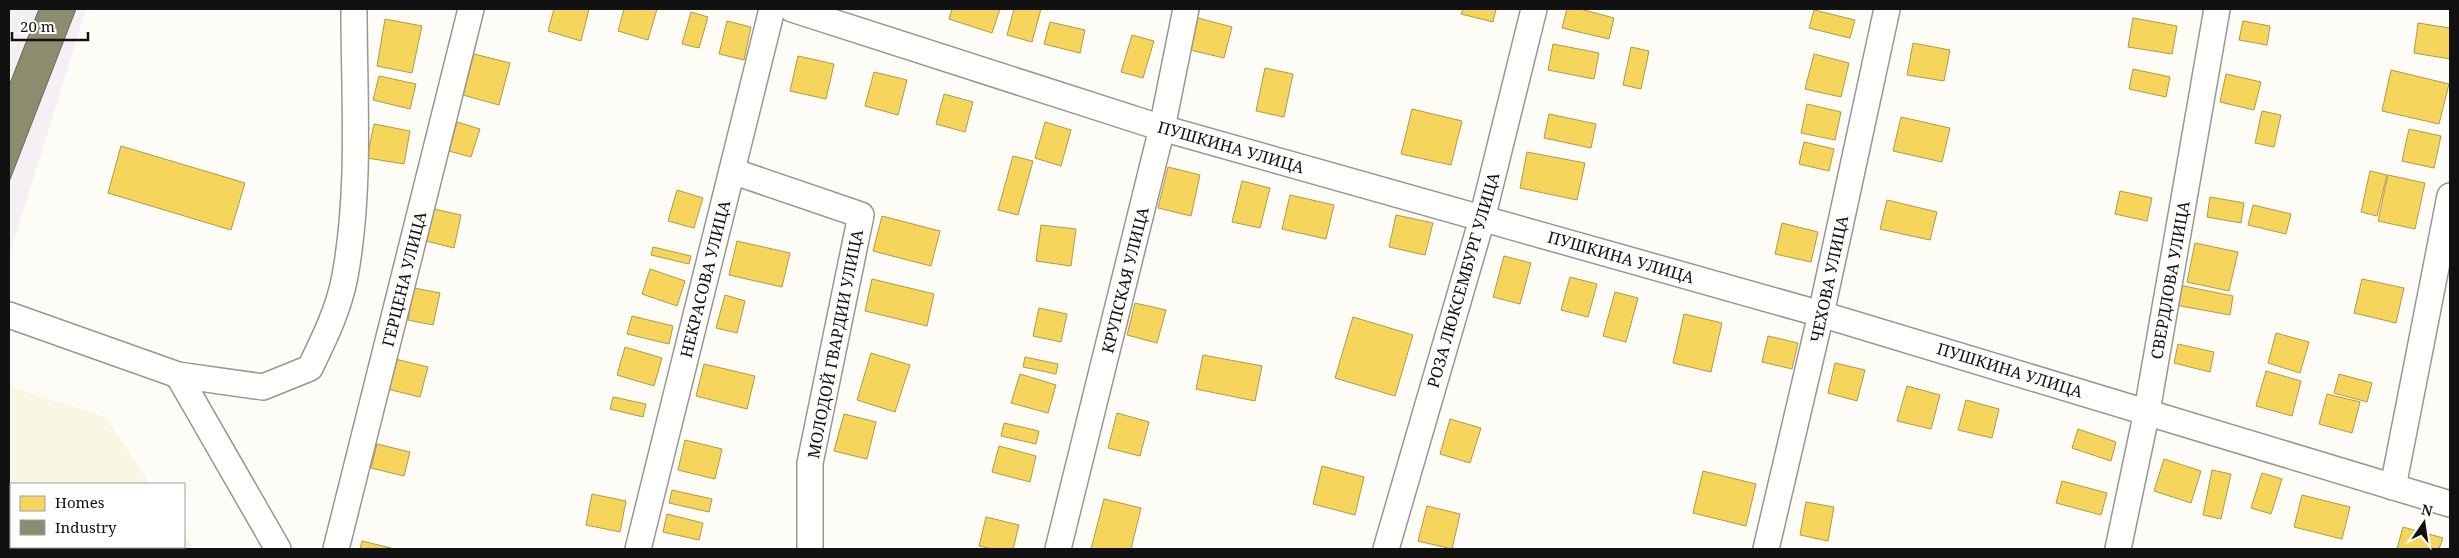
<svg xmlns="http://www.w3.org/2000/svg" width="2459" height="558" font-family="'Noto Serif',serif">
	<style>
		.industrial { fill: #f5f0f3 }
		.farmland { fill: #f9f7e4 }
		.homes { fill: #f6d55c; stroke: #b19a46 }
		.industry { fill: #8c8c6e; stroke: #676752 }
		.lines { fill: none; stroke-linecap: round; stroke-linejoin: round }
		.minor-casing { stroke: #979795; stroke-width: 28 }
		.minor { stroke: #fffffe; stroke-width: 25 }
		.labels { text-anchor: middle; stroke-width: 5; stroke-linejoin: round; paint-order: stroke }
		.street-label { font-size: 16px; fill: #111; stroke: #fff }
	</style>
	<rect width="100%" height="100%" fill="#fdfcf7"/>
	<!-- industrial -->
	<polygon class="industrial" points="9,9 86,9 9,257"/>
	<!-- farmland -->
	<polygon class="farmland" points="9,386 105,417 150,484 11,484 11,547 184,547 184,534 194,549 9,549"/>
	<!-- homes -->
	<g class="homes">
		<polygon points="554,9 589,9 581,41 548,31"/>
		<polygon points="624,9 657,9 648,40 618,31"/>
		<polygon points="952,9 1000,9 992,33 949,19"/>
		<polygon points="1014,9 1041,9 1032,42 1007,35"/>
		<polygon points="1463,9 1496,9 1493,22 1461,14"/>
		<polygon points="1567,9 1580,9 1614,18 1609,39 1562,28"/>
		<polygon points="1814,10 1855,20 1850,38 1809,28"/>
		<polygon points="691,12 708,17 699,48 682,44"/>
		<polygon points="1198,18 1232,27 1224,58 1190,50"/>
		<polygon points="2133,18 2177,26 2172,54 2128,47"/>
		<polygon points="385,19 422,26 412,73 377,66"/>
		<polygon points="727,21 751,27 744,60 719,54"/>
		<polygon points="2243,21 2270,26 2267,45 2239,40"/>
		<polygon points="1050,22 1085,30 1080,53 1044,44"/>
		<polygon points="2418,23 2450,28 2450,59 2414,53"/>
		<polygon points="1132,35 1154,41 1143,78 1121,72"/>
		<polygon points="1913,43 1950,50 1944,81 1907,75"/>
		<polygon points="1553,44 1599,53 1594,79 1548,70"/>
		<polygon points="1631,47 1649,51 1641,89 1623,85"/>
		<polygon points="474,54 510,63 499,105 463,95"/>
		<polygon points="1814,54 1849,63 1841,97 1805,89"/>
		<polygon points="798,56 834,64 826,99 790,91"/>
		<polygon points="1265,68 1293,74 1284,117 1256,111"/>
		<polygon points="2133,69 2170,77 2166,97 2129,89"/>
		<polygon points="2391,70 2449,84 2439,124 2382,111"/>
		<polygon points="874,72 907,80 898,115 865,106"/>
		<polygon points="2226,74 2261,82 2254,110 2220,102"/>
		<polygon points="379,76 416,84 410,109 373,100"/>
		<polygon points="944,94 973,102 965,132 936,124"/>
		<polygon points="1807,104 1841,112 1835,140 1801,133"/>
		<polygon points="1412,109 1462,121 1451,165 1401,154"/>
		<polygon points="2262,111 2281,115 2274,147 2255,143"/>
		<polygon points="1549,114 1596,124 1591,148 1544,138"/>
		<polygon points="1901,117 1950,128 1942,162 1893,151"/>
		<polygon points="457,122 480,129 471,157 449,151"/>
		<polygon points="1045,122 1071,130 1061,166 1035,158"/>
		<polygon points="374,124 410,131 404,164 367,158"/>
		<polygon points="2409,129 2441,136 2434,168 2402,161"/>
		<polygon points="1804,142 1834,149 1829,171 1799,164"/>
		<polygon points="121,146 245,183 231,230 108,193"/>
		<polygon points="1527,152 1585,163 1577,200 1520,188"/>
		<polygon points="1013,156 1033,161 1018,215 998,210"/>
		<polygon points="1168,167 1200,175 1191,216 1158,208"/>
		<polygon points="2370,171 2387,175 2377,216 2361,212"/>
		<polygon points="2388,175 2425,183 2415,229 2378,221"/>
		<polygon points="1242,181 1270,188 1260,228 1232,222"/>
		<polygon points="677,190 703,198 694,228 668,221"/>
		<polygon points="2120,191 2152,198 2147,221 2115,214"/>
		<polygon points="1290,195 1334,205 1326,239 1282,229"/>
		<polygon points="2210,197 2244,203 2241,223 2207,217"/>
		<polygon points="1887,200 1937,212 1930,240 1880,229"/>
		<polygon points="2253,205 2291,214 2286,234 2248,225"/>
		<polygon points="434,209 461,215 454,248 426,241"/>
		<polygon points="1396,215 1433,223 1425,255 1389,247"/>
		<polygon points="882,216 940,231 931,266 873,251"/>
		<polygon points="1782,223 1818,232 1811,262 1775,254"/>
		<polygon points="1041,225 1076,229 1071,266 1036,261"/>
		<polygon points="737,241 790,253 782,287 729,275"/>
		<polygon points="2195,243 2238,252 2229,291 2187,282"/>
		<polygon points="653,247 691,256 689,264 651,255"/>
		<polygon points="1504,256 1531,263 1520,304 1493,297"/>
		<polygon points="650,269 685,281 677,306 642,294"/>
		<polygon points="1570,277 1597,284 1588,317 1561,310"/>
		<polygon points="872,279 934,294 927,326 865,311"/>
		<polygon points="2362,279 2404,288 2396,323 2354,313"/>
		<polygon points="2179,285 2233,296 2230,315 2175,305"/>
		<polygon points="414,288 440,293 433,325 408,320"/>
		<polygon points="1615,292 1638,298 1626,342 1603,336"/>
		<polygon points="725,295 745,301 737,333 716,328"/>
		<polygon points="1135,303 1166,310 1157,343 1127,335"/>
		<polygon points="1039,308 1067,314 1061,342 1033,336"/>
		<polygon points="1684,314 1722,323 1711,372 1673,363"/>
		<polygon points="632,316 673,326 669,344 627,334"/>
		<polygon points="1353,317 1413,335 1395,396 1335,378"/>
		<polygon points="2276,333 2309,342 2300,373 2268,363"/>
		<polygon points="1768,336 1798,343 1792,369 1762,362"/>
		<polygon points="2178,344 2214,352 2210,372 2174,363"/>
		<polygon points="625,347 662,358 654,386 617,375"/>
		<polygon points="871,353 910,365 895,412 857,400"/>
		<polygon points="1203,355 1262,366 1255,401 1196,389"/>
		<polygon points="1025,357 1058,364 1056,374 1023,367"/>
		<polygon points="395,359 428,367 420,397 387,389"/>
		<polygon points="1835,363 1865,370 1857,401 1828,393"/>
		<polygon points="704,364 755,376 747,409 696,396"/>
		<polygon points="2266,371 2301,381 2292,416 2256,406"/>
		<polygon points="1020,374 1056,385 1048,413 1011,403"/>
		<polygon points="2339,374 2372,383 2367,402 2334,393"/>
		<polygon points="1907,386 1940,395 1931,429 1897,421"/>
		<polygon points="2327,394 2360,402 2352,433 2319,424"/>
		<polygon points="613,397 646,404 643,417 610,409"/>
		<polygon points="1966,400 1999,409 1992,438 1958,430"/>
		<polygon points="1117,413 1149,422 1140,456 1108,448"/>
		<polygon points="844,414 876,422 867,459 834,451"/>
		<polygon points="1450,419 1481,428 1470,463 1440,454"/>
		<polygon points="1004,423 1039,431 1036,444 1001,436"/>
		<polygon points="2078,429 2116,442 2111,461 2072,448"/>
		<polygon points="685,440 722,449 715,479 678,470"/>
		<polygon points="377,444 410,452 404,476 371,468"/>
		<polygon points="999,446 1036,456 1030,482 992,472"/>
		<polygon points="2164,459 2201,471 2191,503 2154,491"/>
		<polygon points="1322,466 1364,477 1355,515 1313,504"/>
		<polygon points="2212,470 2231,474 2221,519 2203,515"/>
		<polygon points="1703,471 1756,484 1746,526 1693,513"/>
		<polygon points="2262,473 2282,479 2271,514 2251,508"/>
		<polygon points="2062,481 2107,493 2101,515 2056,503"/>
		<polygon points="672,490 712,499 709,512 669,503"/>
		<polygon points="592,494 626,501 620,532 586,525"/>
		<polygon points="2302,495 2350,507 2342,539 2294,527"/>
		<polygon points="1104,499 1141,508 1131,549 1091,549"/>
		<polygon points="1806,502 1834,507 1828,541 1800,535"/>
		<polygon points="1427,506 1460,514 1452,549 1418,541"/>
		<polygon points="667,514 703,523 699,540 663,532"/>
		<polygon points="986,517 1019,525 1013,549 993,549 979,546"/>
		<polygon points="2403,527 2443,538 2439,549 2397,549"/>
		<polygon points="362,541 391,548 391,549 360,549"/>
	</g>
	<!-- industry -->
	<polygon class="industry" points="39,9 76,9 9,182 9,86"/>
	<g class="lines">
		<!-- minor casing -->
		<g class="minor-casing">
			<g id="minor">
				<polyline points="792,9 1162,128 1821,314 2450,504"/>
				<polyline points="732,171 861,215 810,463 810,549"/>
				<path d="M9,315l169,60 85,12 47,-19c14,-29 29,-59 35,-92 16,-88 9,-179 9,-267"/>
				<polyline points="178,375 278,549"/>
				<polyline points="2393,487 2450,196"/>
				<polyline points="336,549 471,9"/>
				<polyline points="638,549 772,9"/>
				<polyline points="1058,549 1162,128 1186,9"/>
				<polyline points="1386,549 1482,219 1534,9"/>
				<polyline points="1766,549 1821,314 1887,9"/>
				<polyline points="2118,549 2147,411 2217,9"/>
			</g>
		</g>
		<!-- minor -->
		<use href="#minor" class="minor"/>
	</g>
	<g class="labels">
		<!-- street labels -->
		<g class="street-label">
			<text transform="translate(1231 147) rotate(16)" y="6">ПУШКИНА УЛИЦА</text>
			<text transform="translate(1621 257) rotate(16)" y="6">ПУШКИНА УЛИЦА</text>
			<text transform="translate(404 279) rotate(-76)" y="6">ГЕРЦЕНА УЛИЦА</text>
			<text transform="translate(705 279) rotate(-76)" y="6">НЕКРАСОВА УЛИЦА</text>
			<text transform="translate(1829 279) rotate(-78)" y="6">ЧЕХОВА УЛИЦА</text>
			<text transform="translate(1125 280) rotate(-76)" y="6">КРУПСКАЯ УЛИЦА</text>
			<text transform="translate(1463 280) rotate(-74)" y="6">РОЗА ЛЮКСЕМБУРГ УЛИЦА</text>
			<text transform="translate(2170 280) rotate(-80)" y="6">СВЕРДЛОВА УЛИЦА</text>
			<text transform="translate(835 344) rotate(-79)" y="6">МОЛОДОЙ ГВАРДИИ УЛИЦА</text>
			<text transform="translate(2010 370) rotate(17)" y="6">ПУШКИНА УЛИЦА</text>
		</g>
	</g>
	<!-- border -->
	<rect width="2459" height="558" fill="none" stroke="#111111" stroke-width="20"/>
	<!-- legend -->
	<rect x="10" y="483" width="175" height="65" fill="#ffffff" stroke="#a0a0a0"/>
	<rect x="20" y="496" width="25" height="15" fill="#f6d55c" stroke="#a0a0a0"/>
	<text x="55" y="508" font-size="15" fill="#111111">Homes</text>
	<rect x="20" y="520" width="25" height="15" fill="#8c8c6e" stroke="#a0a0a0"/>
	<text x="55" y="533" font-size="15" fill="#111111">Industry</text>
	<!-- north arrow -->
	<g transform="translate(2424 523) rotate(13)" stroke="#ffffff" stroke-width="4" paint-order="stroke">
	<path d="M0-4L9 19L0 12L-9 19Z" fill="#111111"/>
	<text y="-8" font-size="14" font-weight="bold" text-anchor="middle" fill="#111111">N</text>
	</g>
	<!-- scale -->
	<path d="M12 32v8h76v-8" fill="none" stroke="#111111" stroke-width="2.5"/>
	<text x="20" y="32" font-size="15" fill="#111111" stroke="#ffffff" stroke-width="4" paint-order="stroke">20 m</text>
</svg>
